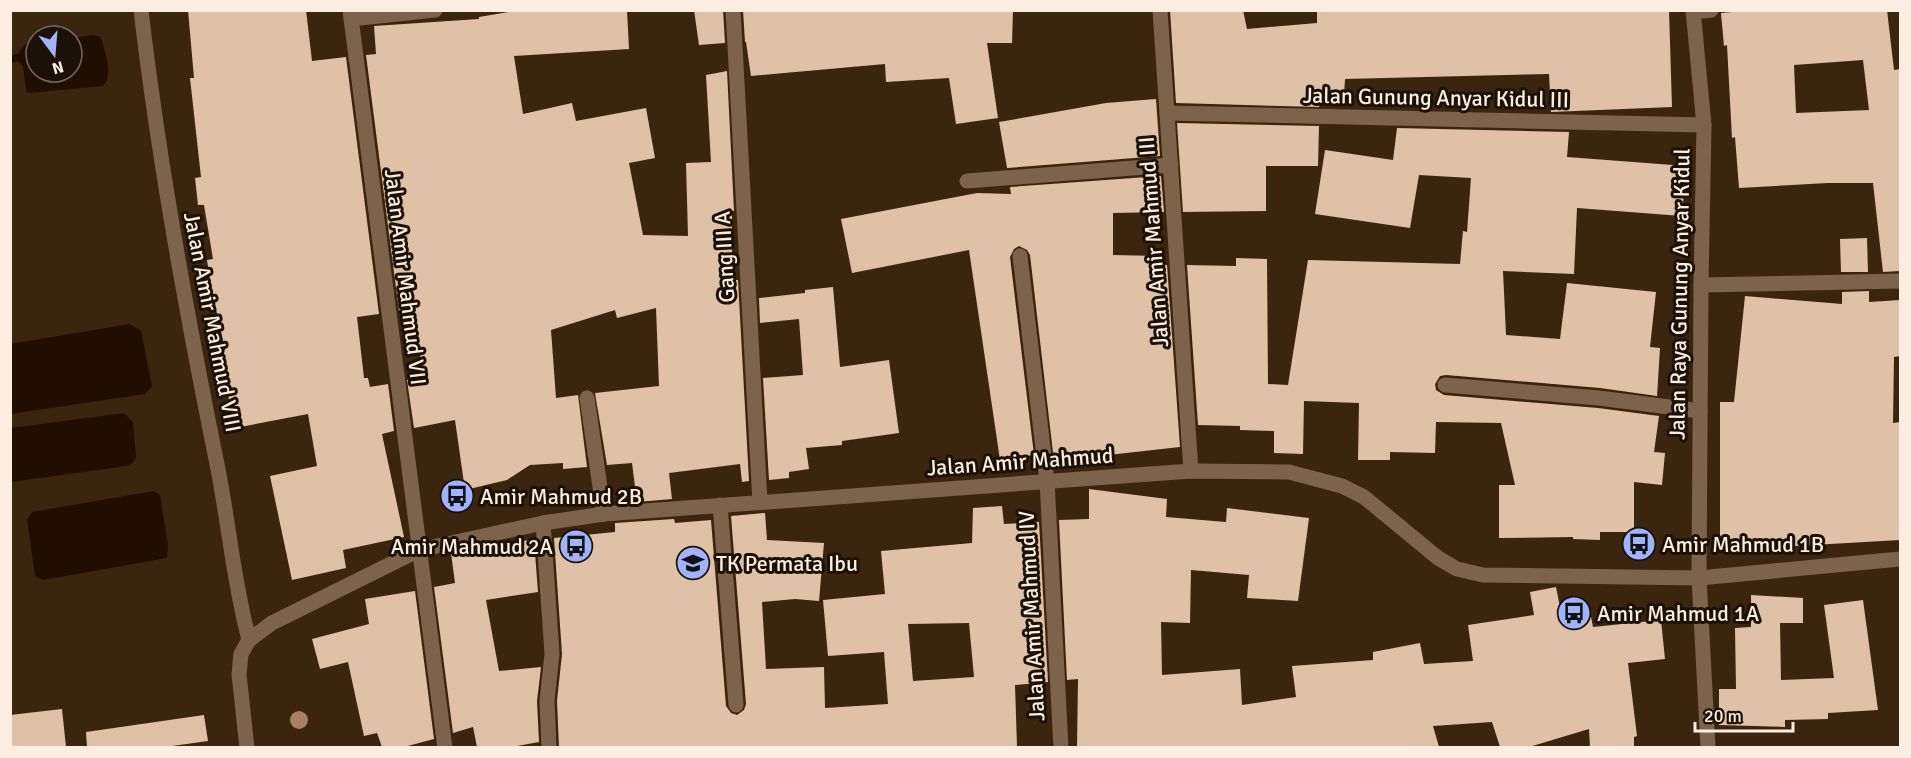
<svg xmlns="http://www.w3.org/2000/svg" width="1911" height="758" font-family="Signika,sans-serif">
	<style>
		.water { fill: #220e00 }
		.building { fill: #dfc1a7; fill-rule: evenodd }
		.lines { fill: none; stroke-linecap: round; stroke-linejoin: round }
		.minor { stroke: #7e634c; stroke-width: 15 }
		.tree { fill: #a78260 }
		.labels { text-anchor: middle; stroke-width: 6; stroke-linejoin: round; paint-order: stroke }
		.street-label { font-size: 22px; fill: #fdede0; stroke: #1b1107 }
		.poi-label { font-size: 22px; fill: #fdede0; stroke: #1b1107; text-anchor: start }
	</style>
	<rect width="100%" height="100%" fill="#3c250e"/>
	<!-- water -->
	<g class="water">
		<path d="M92,35l7,1 3,4c3,14 12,36 1,46l-73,7 -4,-2 -3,-25 -6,-5 -5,2 -1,4v-11l8,-3c4,-9 7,-10 17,-11v30h36v-34z"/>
		<polygon points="129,324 141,330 152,387 145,394 11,414 11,344"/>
		<polygon points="124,413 133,422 136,457 133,463 127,466 11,482 11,428"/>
		<polygon points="154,491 160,495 168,545 167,558 43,580 35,576 27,520 32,512"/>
	</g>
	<!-- building -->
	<g class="building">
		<polygon points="188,10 306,10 312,61 346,57 379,314 357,317 364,378 368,378 370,387 388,384 394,431 382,434 404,537 343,550 346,568 292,580 270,476 317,466 308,414 235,428 228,395 230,394 222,350 225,350 211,286 207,260 213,259 204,205 198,205 195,178 201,177 190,78 194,78"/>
		<polygon points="521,10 627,10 629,49 514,56 523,114 572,103 576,121 646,108 655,158 629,163 643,235 688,236 686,163 711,162 706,75 727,71 734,211 732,211 732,280 738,280 749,481 742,482 740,464 669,473 672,499 637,502 632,463 607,465 595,393 659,386 656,308 617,318 615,310 551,330 556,398 578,395 587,467 563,469 563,463 530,465 507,480 465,490 455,420 414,428 407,380 424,377 412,309 399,311 366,55 376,54 374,26 479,19 479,17"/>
		<polygon points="694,10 723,10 725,43 699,45"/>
		<polygon points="743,10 1013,10 1012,43 987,43 998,118 956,124 949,78 886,82 885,64 751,76 746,42 745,42"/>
		<polygon points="1170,10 1243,10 1247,29 1317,23 1317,10 1669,10 1672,107 1551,112 1549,74 1345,79 1344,96 1320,98 1319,107 1176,103"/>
		<path d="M1754,10h133l7,60 6,-1v202l-17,1 -10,-89h-45l-89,5 -4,-51 -3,1 -5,-93 -3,1 -3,-33zM1863,60l6,50 -73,3 -2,-48z"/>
		<polygon points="1156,99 1160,156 1007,168 999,122 1106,103"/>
		<polygon points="1177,123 1319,126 1318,166 1266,166 1266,211 1183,212"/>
		<polygon points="1397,128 1569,132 1567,157 1686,166 1682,216 1577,208 1574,274 1503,271 1506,335 1560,339 1567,283 1656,292 1650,347 1660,348 1657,396 1600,388 1446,375 1440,376 1435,384 1436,390 1444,395 1598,408 1659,416 1654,452 1665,453 1662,485 1634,482 1634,532 1600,532 1600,540 1573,539 1573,537 1499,538 1499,485 1515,485 1501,423 1436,422 1435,453 1390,452 1390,460 1358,460 1359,403 1304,401 1303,454 1274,453 1274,431 1240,430 1240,426 1198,425 1187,265 1236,266 1236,258 1267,259 1268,384 1288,385 1308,260 1460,264 1463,231 1467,232 1471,178 1419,175 1410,228 1315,214 1325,150 1393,160"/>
		<polygon points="1161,176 1164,212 1113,213 1113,255 1158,256 1158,265 1167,265 1180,447 1054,461 1030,255 1027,250 1019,246 1014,249 1010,257 1034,455 1000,460 969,250 852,273 841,219 977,193 1011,194 1010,187"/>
		<polygon points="1867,238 1868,272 1841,272 1840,239"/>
		<polygon points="833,287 840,367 889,360 899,433 842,441 842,445 806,448 809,469 789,472 789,478 769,480 763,378 803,375 799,319 760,323 759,298 805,293 805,290"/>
		<polygon points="1869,291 1869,302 1900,300 1900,356 1894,357 1893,423 1900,422 1900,540 1795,546 1795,541 1720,541 1720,402 1734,402 1745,296 1842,304 1842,292"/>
		<polygon points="1089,489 1167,499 1166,517 1226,522 1227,508 1309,518 1298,601 1247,598 1249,575 1191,570 1190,623 1161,622 1162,675 1240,669 1242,705 1296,697 1292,666 1373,660 1373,652 1420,643 1424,664 1473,661 1468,625 1534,615 1530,592 1556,587 1563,622 1591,617 1593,627 1661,620 1665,659 1628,663 1637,736 1634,737 1634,747 1590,747 1589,729 1529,747 1500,747 1492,722 1433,726 1439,747 1077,747 1078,679 1067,680 1059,520 1089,519"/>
		<path d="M1002,506l2,18 35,-2 9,160 -33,3 2,62h-458l-2,-46 5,-47 -8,-116 61,-6v-9l59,-4 1,4 36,-3 15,186 5,7 6,2 7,-5 2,-6 -15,-188 34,-3 2,27 57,3 -5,58 -24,-2 -33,3 4,67 58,-2 1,41 63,-4 -4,-52 -56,4 -5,-56 62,-6 -4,-43 91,-8 1,-35zM969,623l5,54 -61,4 -5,-57z"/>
		<polygon points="534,540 538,592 486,600 499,671 541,667 537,701 539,742 512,747 477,747 473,727 453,733 434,587 455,583 451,553 509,541 509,542"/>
		<polygon points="415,591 434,739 404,747 382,747 377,733 364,736 348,662 320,669 312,639 369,624 365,599"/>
		<polygon points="1751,595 1803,598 1803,623 1780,623 1781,680 1834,678 1824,605 1863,600 1878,710 1828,713 1828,719 1785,720 1785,727 1719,725 1719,689 1736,689 1735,628 1751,627"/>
		<polygon points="62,709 66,747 10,747 10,715"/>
		<polygon points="204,715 208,741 165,747 87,747 86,732"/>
	</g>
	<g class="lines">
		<!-- minor -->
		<g class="minor">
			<path d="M141,10c18,155 46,307 77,459 11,57 16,115 31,171"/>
			<polyline points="350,10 445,748"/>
			<polyline points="733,10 760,502"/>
			<polyline points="1160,10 1191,471"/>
			<polyline points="1693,10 1704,125 1701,285 1699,578 1708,748"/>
			<polyline points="1693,12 1711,10"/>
			<polyline points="351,19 435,10"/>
			<polyline points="1167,113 1704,125"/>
			<polyline points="967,181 1171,165"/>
			<polyline points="1020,256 1047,481 1061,748"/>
			<polyline points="1701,285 1900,281"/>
			<polyline points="1445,385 1599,398 1700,411"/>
			<polyline points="587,398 604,514"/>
			<polyline points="720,505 736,705"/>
			<polyline points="543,523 552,654 547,701 549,748"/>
			<polyline points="247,748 239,674 241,654 249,640 272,623 419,550 543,523 604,514 1191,471 1289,472 1342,486 1364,497 1438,558 1457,569 1483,575 1699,578 1900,559"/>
		</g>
	</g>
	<!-- trees -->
	<circle class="tree" cx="299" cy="720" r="9"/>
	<!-- icons -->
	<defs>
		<g id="bus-disc" transform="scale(1.725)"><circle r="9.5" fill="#a0b3fd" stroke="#1b1107"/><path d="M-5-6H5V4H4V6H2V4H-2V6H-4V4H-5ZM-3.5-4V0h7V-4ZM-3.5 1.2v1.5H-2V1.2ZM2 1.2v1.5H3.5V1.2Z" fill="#111"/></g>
		<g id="school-disc" transform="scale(1.725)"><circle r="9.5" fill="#a0b3fd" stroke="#1b1107"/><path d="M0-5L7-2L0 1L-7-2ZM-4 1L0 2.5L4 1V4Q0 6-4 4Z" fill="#111"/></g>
	</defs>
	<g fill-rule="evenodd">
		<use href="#bus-disc" x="457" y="496"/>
		<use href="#bus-disc" x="1639" y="544"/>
		<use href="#bus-disc" x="576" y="546"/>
		<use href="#school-disc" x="693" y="563"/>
		<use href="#bus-disc" x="1574" y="613"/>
	</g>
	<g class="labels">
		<!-- street labels -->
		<g class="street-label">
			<text transform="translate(1436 97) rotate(1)" y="8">Jalan Gunung Anyar Kidul III</text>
			<text transform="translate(1153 242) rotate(-94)" y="8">Jalan Amir Mahmud III</text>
			<text transform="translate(724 257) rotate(-93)" y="8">Gang III A</text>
			<text transform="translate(406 277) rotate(83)" y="8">Jalan Amir Mahmud VII</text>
			<text transform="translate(1679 294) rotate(-89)" y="8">Jalan Raya Gunung Anyar Kidul</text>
			<text transform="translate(213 322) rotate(79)" y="8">Jalan Amir Mahmud VIII</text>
			<text transform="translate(1020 461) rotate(-4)" y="8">Jalan Amir Mahmud</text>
			<text transform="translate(1031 616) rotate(-93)" y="8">Jalan Amir Mahmud IV</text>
		</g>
		<!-- poi labels -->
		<g class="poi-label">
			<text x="480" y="504">Amir Mahmud 2B</text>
			<text x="1662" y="552">Amir Mahmud 1B</text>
			<text x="553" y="554" text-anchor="end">Amir Mahmud 2A</text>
			<text x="716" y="571">TK Permata Ibu</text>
			<text x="1597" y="621">Amir Mahmud 1A</text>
		</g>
	</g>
	<!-- border -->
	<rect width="1911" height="758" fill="none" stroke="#fdede0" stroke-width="24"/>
	<!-- north arrow -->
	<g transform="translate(54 54) rotate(164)"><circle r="28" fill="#1b1107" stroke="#75695e" stroke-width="1.5"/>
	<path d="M0-4.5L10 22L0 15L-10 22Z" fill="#a0b3fd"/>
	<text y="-9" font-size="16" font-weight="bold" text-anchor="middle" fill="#fdede0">N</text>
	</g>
	<!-- scale -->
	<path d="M1695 722v9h98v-9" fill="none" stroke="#fdede0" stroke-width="3"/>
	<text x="1704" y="722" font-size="18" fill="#fdede0" stroke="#1b1107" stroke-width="4.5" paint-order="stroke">20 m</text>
</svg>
